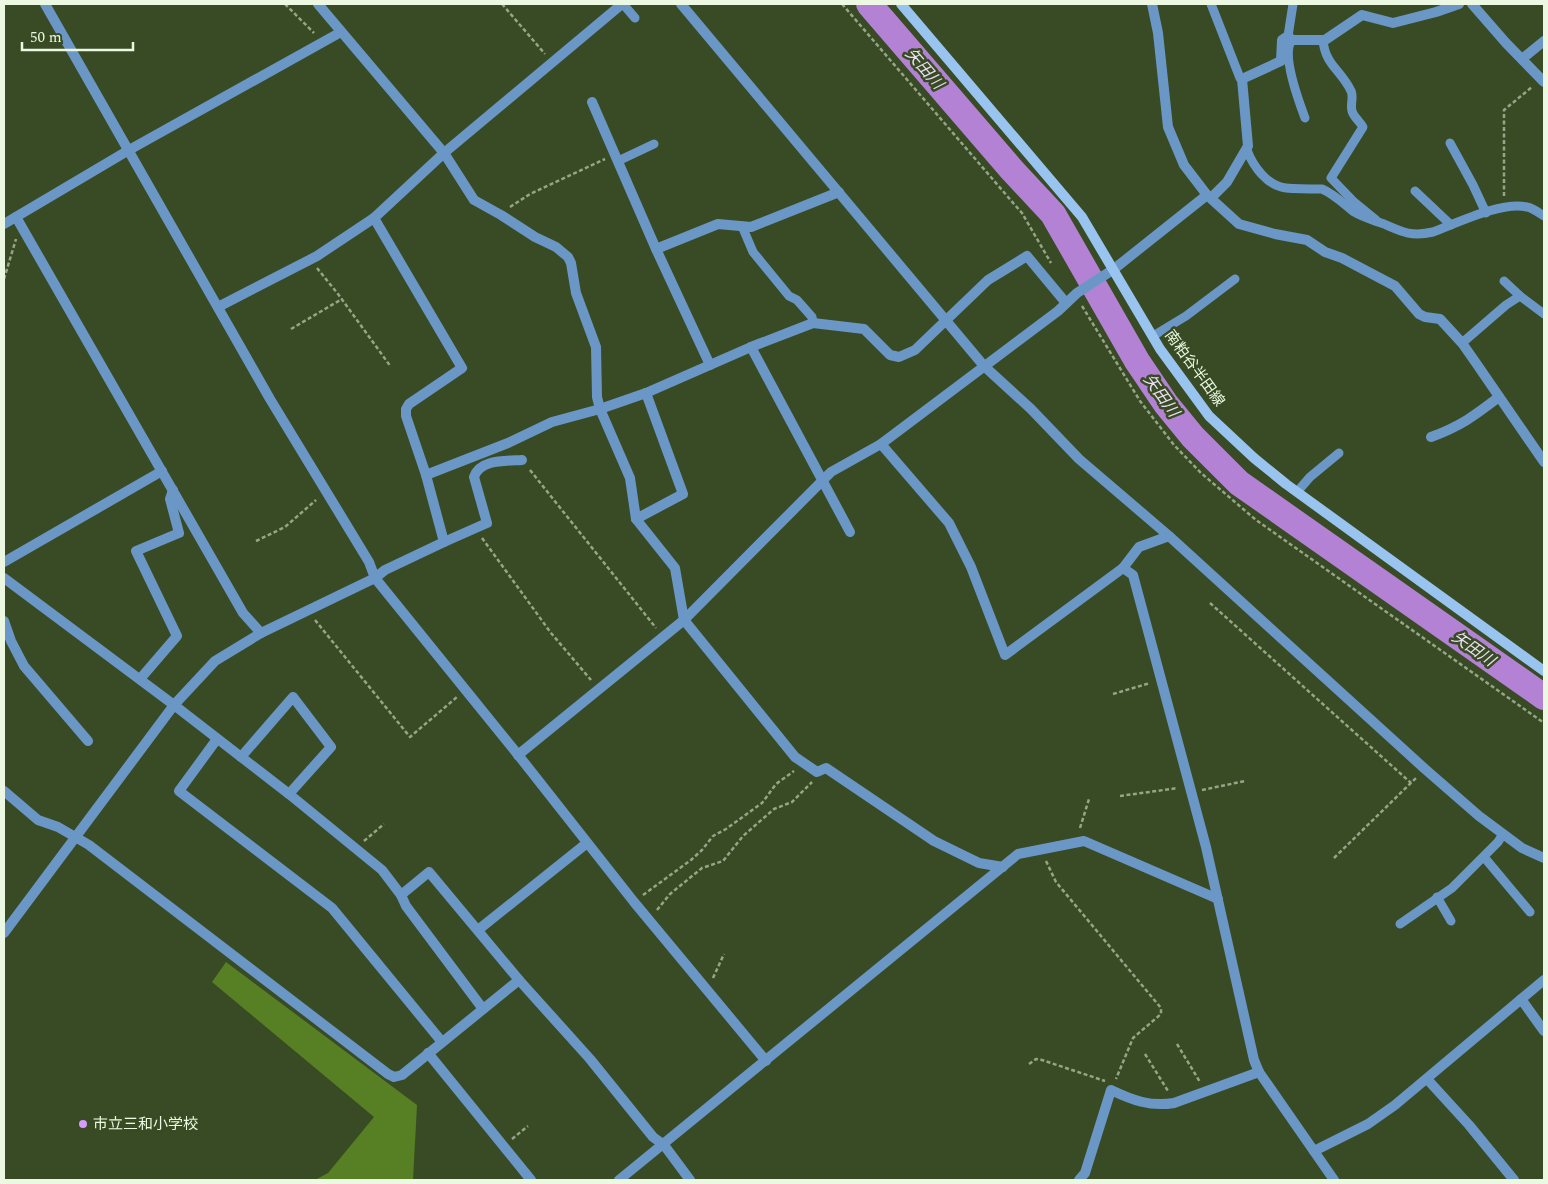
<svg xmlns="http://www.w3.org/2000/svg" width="1548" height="1184" font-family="Spectral,'Noto Sans JP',serif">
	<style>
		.forest { fill: #577f23 }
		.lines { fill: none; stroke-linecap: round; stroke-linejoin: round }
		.river { stroke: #b382d5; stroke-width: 26 }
		.path { stroke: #96a587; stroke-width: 2.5; stroke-dasharray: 4 2.5; stroke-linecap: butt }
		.service { stroke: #6b97c6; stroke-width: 9 }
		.minor { stroke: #6b97c6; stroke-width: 10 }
		.tertiary { stroke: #6b97c6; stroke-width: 10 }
		.secondary { stroke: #9ac4f0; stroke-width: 10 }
		.poi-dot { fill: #d49cfc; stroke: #384b24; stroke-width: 2 }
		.labels { text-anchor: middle; stroke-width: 5; stroke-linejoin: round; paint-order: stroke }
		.street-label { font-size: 15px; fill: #ecf8e1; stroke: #384b24 }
		.poi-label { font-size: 15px; fill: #ecf8e1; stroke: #384b24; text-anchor: start }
		.water-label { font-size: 16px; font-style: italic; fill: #ebdff4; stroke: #384b24 }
	</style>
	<rect width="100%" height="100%" fill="#384b24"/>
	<!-- forest -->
	<polygon class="forest" points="226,962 417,1105 413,1180 315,1180 328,1173 374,1117 212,982"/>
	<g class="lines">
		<!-- river -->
		<polyline class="river" points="869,4 1012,170 1053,214 1137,361 1166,404 1193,437 1239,483 1544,697"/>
		<!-- path -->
		<g class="path">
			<polyline points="285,4 314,33"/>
			<polyline points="502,4 545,54"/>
			<polyline points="842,4 1014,204 1022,213 1051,263"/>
			<polyline points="1504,196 1504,110 1532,87"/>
			<polyline points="510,207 530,194 605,159"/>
			<polyline points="317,268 338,294 391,367"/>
			<polyline points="4,279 16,239"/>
			<polyline points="1082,306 1140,401 1174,445 1201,473 1256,520 1544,723"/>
			<polyline points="291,329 342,299"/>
			<polyline points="530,470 656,628"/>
			<polyline points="482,538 551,633 591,680"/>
			<polyline points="256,541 285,527 316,500"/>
			<polyline points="1210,603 1411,783"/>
			<polyline points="315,620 410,737 457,697"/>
			<polyline points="1113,694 1150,683"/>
			<polyline points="1202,790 1245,781"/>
			<polyline points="1120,796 1178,788"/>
			<polyline points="1080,828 1089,799"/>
			<polyline points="364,841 384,824"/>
			<polyline points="1334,858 1417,777"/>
			<polyline points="1046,861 1056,882 1161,1008 1161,1014 1133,1038 1116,1079"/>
			<polyline points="643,895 691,860 702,850 713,836 726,829 762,803 776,784 794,771"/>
			<polyline points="657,910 670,894 702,868 723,861 743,836 774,809 792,802 812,782"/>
			<polyline points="713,978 724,954"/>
			<polyline points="1177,1044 1200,1082"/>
			<polyline points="1145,1054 1168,1091"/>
			<polyline points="1029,1064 1036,1059 1042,1060 1105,1081"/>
			<polyline points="512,1139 528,1126"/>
		</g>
		<!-- service -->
		<g class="service">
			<polyline points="623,4 635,18"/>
			<polyline points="1211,4 1240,78 1242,79"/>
			<polyline points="1288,36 1293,4"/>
			<path d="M1292,40c-11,14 7,62 13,78"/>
			<path d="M1323,40c2,25 18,30 28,51 3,6 -1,13 1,20 1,5 8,11 11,16l-32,51 23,24 22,18"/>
			<polyline points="1450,143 1473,185 1486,213"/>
			<path d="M1247,150c6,16 20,36 39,38 11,1 24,1 36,1 12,5 22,15 32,23 10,6 19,8 30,12 18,8 28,13 49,8 24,-9 69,-31 94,-25 6,1 12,6 17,9"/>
			<polyline points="618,161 654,144"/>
			<polyline points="1415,191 1451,225"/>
			<polyline points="742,226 753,252 789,296 797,300 812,317 813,323"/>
			<polyline points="1504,281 1520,296 1544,314"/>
			<polyline points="1153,336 1186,316 1235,279"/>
			<polyline points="1462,343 1506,305 1520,296"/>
			<polyline points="1297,492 1310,477 1339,453"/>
			<polyline points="1484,857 1530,912"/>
			<polyline points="1437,897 1451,921"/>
			<polyline points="1400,924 1452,888 1498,842 1503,834"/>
		</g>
		<!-- minor -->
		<g class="minor">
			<polyline points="45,4 270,399 369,562 375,578 385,570 444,542 426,475 406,416 406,409 409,404 462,368 374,218"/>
			<polyline points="318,4 444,153 474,200 501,215 535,237 556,247 568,257 571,263 576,293 596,347 597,397 600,409 630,478 636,519 675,568 684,620 795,757 817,772 826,768 934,841 979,863 1003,867"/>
			<polyline points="681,4 984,366 1031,409 1079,459 1169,536 1425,769 1479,816 1522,848 1544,858"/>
			<polyline points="1152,4 1158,33 1168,127 1184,165 1207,195 1239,224 1275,234 1307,240 1325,252 1342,258 1395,286 1419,314 1425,317 1440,319 1462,343 1476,363 1544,462"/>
			<polyline points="1472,4 1506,43 1544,82"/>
			<polyline points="1522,59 1544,41"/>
			<polyline points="592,102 656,249 710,365"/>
			<polyline points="1211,198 1227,182 1248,146 1242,79 1281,61 1282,40 1288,36 1292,40 1325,40 1362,15 1393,23 1436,12 1459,4"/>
			<polyline points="16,217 243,613 261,633"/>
			<polyline points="4,224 129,150 341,32"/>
			<polyline points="656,249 718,224 751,227 839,192"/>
			<polyline points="1114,269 1207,195"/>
			<polyline points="218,307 317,256 374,218 444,153 622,4"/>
			<polyline points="751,347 850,532"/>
			<path d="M1431,437c30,-11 43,-21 68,-40"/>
			<polyline points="881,444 949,523 971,567 1005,655 1123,568"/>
			<polyline points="426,475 508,443 552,422 600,409 646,393 751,347 813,323 864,329 890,355 899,357 915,350 988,280 1027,256 1066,303"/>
			<polyline points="636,519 683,494 646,393"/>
			<polyline points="1169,536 1139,547 1123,568 1133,575 1206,847 1254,1060 1259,1072 1334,1180"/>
			<path d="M444,542l43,-19 -13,-46c6,-18 32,-16 48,-17"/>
			<polyline points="4,562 162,471"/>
			<polyline points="4,578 174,705 289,794 382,870 401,895 429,872 519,980 402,1075 394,1077 388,1074 89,845 58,827 38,820 4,791"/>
			<polyline points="4,621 11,641 24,666 88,741"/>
			<polyline points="140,679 177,636 136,551 179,533 170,499 173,490"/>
			<polyline points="217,739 179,791 332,908 442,1042"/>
			<polyline points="519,756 634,902 766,1061"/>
			<polyline points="241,757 293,697 331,747 289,794"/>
			<polyline points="401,895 406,906 483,1009"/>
			<polyline points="478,930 587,843"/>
			<polyline points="519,980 590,1059 653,1137 664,1145 690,1180"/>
			<polyline points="1521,999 1544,1031"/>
			<polyline points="428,1053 531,1180"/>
			<polyline points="1427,1079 1469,1125 1514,1180"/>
			<polyline points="1314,1151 1368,1124 1395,1105 1544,980"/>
			<polyline points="619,1180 1018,854 1084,841 1218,899"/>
			<path d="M1079,1180l6,-7 26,-83c21,10 39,17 63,13l85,-31"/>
		</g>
		<!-- tertiary -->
		<g class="tertiary">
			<polyline points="518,755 684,620 831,472 881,444 1058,311 1077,293 1114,269"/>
			<polyline points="4,933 174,705 215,661 261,633 375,578 519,756"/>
		</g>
		<!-- secondary -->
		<polyline class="secondary" points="901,4 1082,217 1160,349 1209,416 1254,458 1286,484 1544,671"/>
	</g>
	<!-- markers -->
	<circle class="poi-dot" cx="83" cy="1124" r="5"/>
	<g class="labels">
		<!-- street labels -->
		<g class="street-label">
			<text transform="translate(1195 368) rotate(54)" y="5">南粕谷半田線</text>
		</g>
		<!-- poi labels -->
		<g class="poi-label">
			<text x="93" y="1129">市立三和小学校</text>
		</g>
		<!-- water labels -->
		<g class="water-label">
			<text transform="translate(925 68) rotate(49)" y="6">矢田川</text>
			<text transform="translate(1162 395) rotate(54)" y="6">矢田川</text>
			<text transform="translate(1474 648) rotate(35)" y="6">矢田川</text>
		</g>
	</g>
	<!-- border -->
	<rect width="1548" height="1184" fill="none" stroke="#ecf8e1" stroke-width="10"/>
	<!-- scale -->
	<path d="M22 42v8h111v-8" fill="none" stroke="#ecf8e1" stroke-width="2.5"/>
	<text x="30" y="42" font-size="15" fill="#ecf8e1" stroke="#384b24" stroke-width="4" paint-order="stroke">50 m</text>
</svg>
